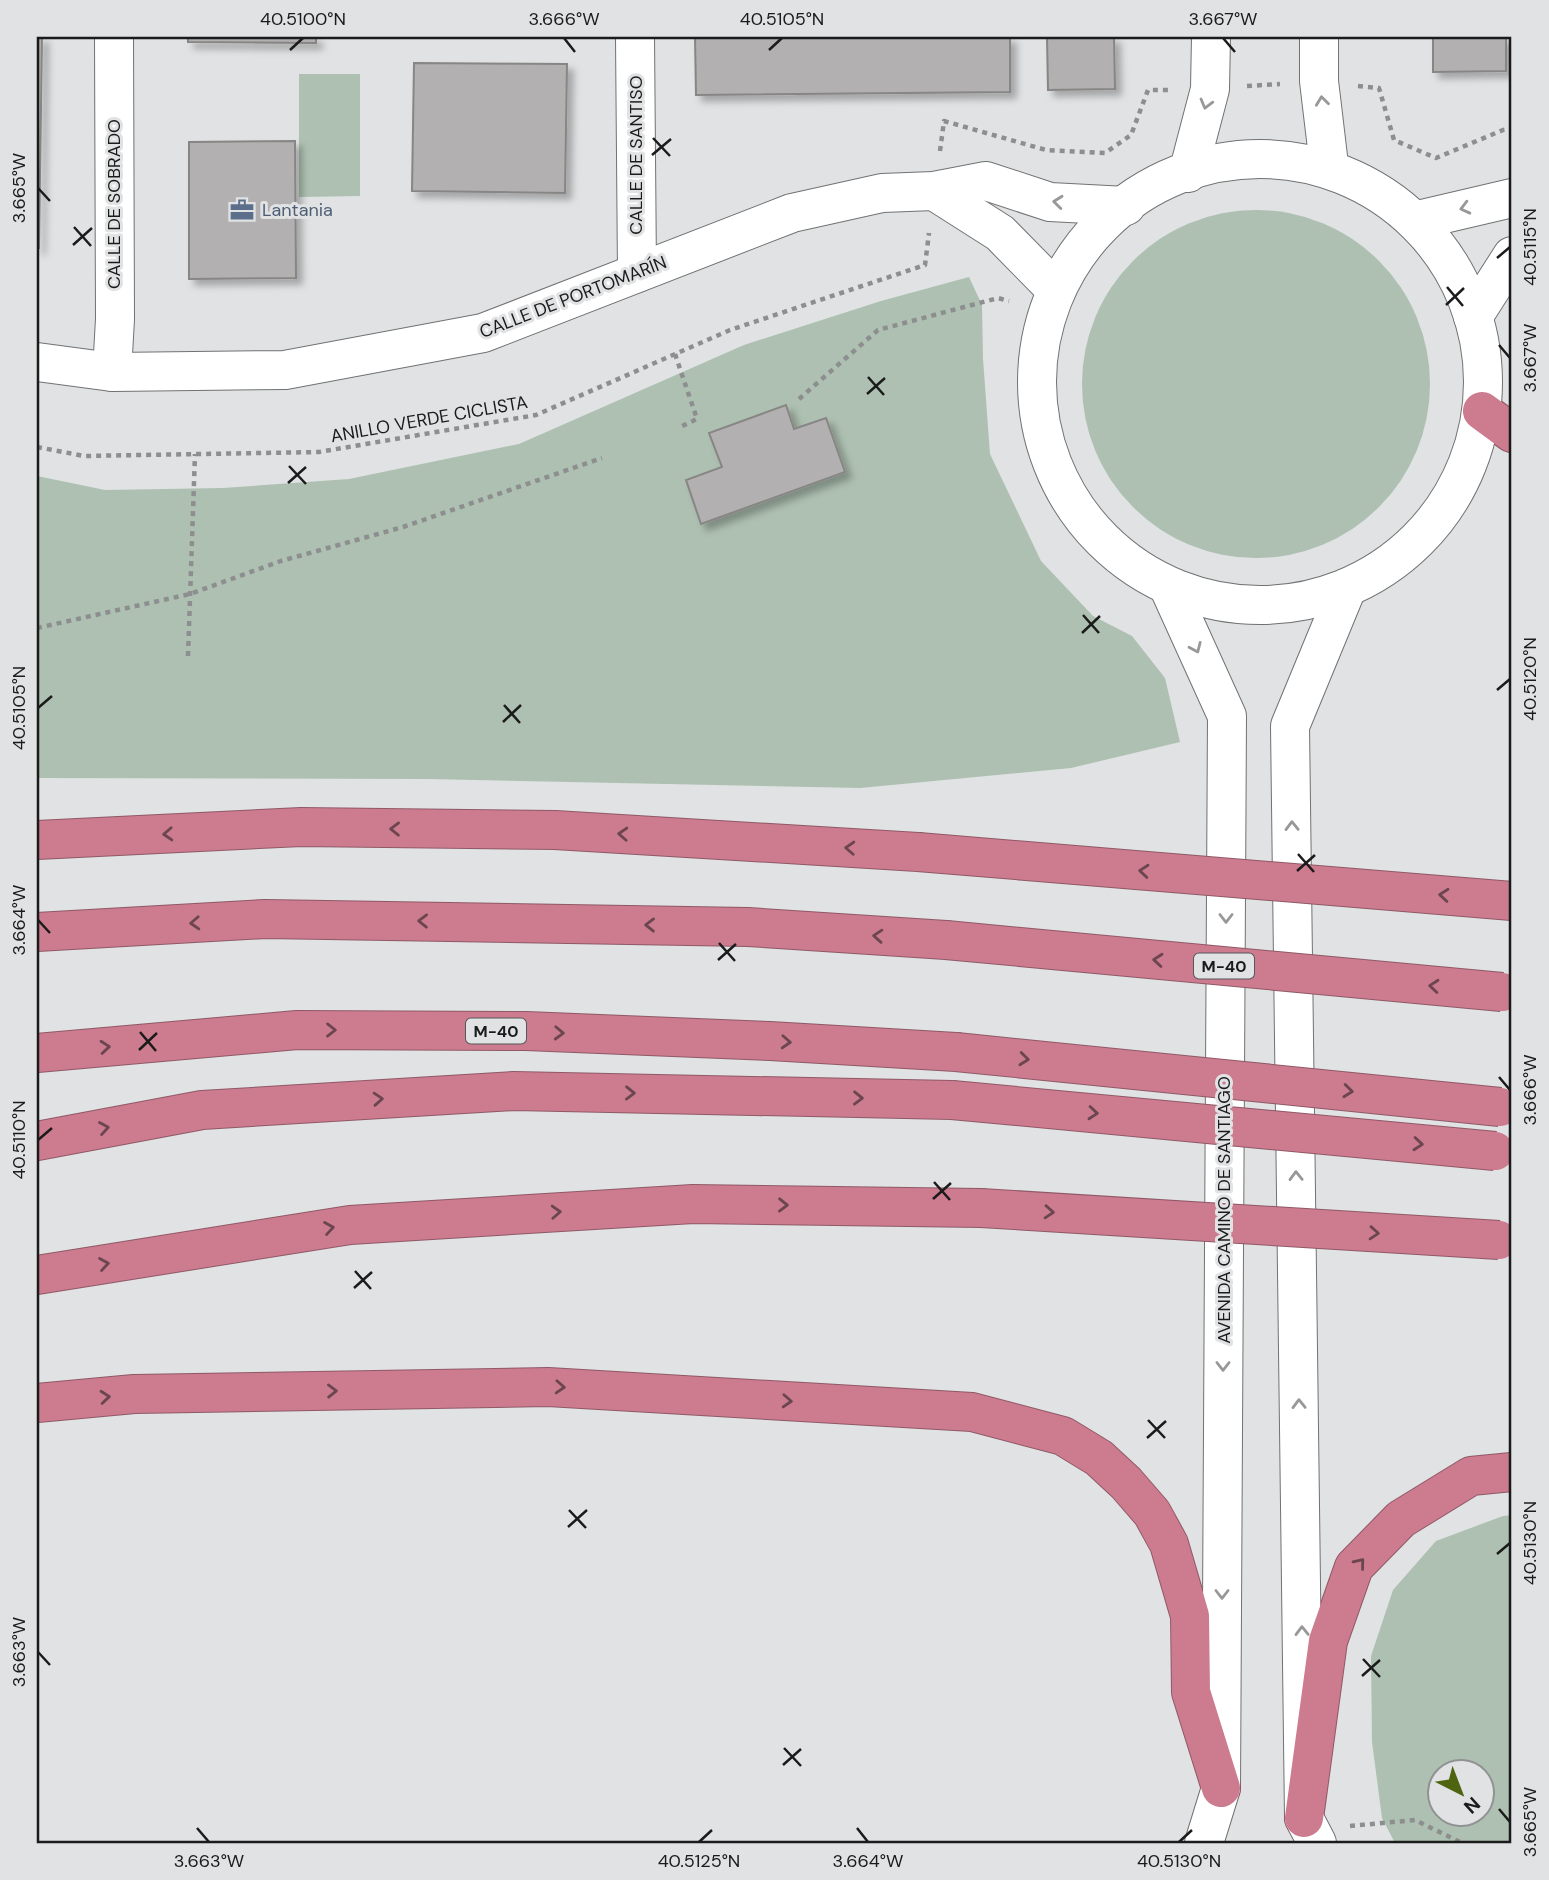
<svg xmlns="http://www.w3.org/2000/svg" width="1549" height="1880" font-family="'DM Sans',sans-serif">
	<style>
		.green { fill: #adc0b1; fill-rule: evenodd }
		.building { fill: #b2b0b0; stroke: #888685; stroke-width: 2; filter: url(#shadow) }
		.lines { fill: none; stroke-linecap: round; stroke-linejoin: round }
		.minor-casing { stroke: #707273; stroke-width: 40 }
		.tertiary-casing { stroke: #707273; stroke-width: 40 }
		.motorway-casing { stroke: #8f5967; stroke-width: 40 }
		.path { stroke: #8d8e8f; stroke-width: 4.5; stroke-dasharray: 5 5; stroke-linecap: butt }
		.minor { stroke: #fff; stroke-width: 38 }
		.tertiary { stroke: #fff; stroke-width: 38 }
		.motorway { stroke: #cd7b8f; stroke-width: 38 }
		.motorway-bridge-casing { stroke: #8f5967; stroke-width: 40; stroke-linecap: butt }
		.motorway-bridge { stroke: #cd7b8f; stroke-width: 38 }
		.oneway { stroke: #989899 }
		.oneway2 { stroke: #6b4650 }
		.ticks { fill: none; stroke: #1b1b1c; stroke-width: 2.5 }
		.labels { text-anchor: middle; stroke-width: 6; stroke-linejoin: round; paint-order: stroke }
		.shield { fill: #e0e2e3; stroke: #565758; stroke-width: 2 }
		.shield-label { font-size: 16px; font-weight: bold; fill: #1b1b1c }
		.street-label { font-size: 18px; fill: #1b1b1c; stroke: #e0e2e3 }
		.service-label { font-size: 18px; fill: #4e5e75; stroke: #e0e2e3; text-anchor: start }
		.neatline { fill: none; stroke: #1b1b1c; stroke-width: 2.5 }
		.ticks-label { font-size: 18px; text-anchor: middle; fill: #1b1b1c }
	</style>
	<defs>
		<filter id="shadow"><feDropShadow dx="6" dy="6" stdDeviation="3.5" flood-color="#0004"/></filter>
	</defs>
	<rect width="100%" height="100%" fill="#e0e2e3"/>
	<!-- green -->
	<g class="green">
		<polygon points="299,74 360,74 360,196 299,197"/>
		<circle cx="1256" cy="384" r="174"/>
		<polygon points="969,277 982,305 983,359 990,454 1041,561 1093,616 1132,636 1165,678 1180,742 1071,768 860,788 427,779 37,778 37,476 105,490 223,488 349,479 519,444 744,345 881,301"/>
		<path d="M1512,1515v328h-117l-13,-25 -10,-76 -1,-86 22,-66 43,-49 67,-25zM1440,1772h42v42h-42z"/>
	</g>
	<!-- building -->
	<g class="building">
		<polygon points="37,37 42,37 39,248 37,248"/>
		<polygon points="188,37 316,37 316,43 188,42"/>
		<polygon points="695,37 1010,37 1010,92 696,95"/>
		<polygon points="1047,37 1114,37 1115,89 1048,90"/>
		<polygon points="1433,37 1506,37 1506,71 1433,72"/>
		<polygon points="414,63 567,64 565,193 412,191"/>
		<polygon points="295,141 296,278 189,279 189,142"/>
		<polygon points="786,405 794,429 826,418 845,472 701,524 686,480 722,467 709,433"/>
	</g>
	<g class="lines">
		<!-- minor casing -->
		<g class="minor-casing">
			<g id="minor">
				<polyline points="635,37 637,273"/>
				<polyline points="934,191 1000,233 1056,290"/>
				<polyline points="1418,220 1512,198"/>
				<polyline points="1473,317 1512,256"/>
				<polyline points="37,362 112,372 285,370 483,333 792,213 882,193 934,191 986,181 1050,202 1126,206"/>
				<polyline points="112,372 115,319 114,37"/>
			</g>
		</g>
		<!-- tertiary casing -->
		<g class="tertiary-casing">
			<g id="tertiary">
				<polyline points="1319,37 1319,81 1329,165"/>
				<circle cx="1260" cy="382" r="223"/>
				<polyline points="1188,173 1210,89 1211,37"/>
				<polyline points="1168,586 1227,716 1221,1788 1204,1843"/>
				<polyline points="1317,1843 1304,1818 1290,726 1347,588"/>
			</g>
		</g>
		<!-- motorway casing -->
		<g class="motorway-casing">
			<g id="motorway">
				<polyline points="1482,411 1512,433"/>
				<polyline points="37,840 301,827 555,830 918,852"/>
				<polyline points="37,932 265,919 748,927 946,940"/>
				<polyline points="37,1053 297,1030 526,1031 770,1041 956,1052"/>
				<polyline points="37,1141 202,1110 514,1091 952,1100"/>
				<polyline points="37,1275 350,1225 693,1204 981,1208"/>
				<polyline points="37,1403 134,1394 548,1387 972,1412 1063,1436 1099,1458 1126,1483 1152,1513 1169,1544 1190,1616 1191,1692 1221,1788"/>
				<polyline points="1304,1818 1328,1641 1354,1567 1401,1519 1471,1476 1512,1472"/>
			</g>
		</g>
		<!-- path -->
		<g class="path">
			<polyline points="1247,86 1280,84"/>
			<polyline points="1358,86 1379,88 1394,140 1436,158 1503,130 1512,129"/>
			<polyline points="940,151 944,121 1046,150 1105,153 1131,135 1148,90 1172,90"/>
			<polyline points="675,354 697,419 680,427"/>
			<polyline points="799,399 878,330 998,298 1009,301"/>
			<polyline points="37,447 84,456 319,452 536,415 730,330 925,265 929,233"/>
			<polyline points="37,628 190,594 281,561 403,527 602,458"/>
			<polyline points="188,656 195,454"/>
			<polyline points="1350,1826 1415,1820 1462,1843"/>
		</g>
		<!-- minor -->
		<use href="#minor" class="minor"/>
		<!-- tertiary -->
		<use href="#tertiary" class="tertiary"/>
		<!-- motorway -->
		<use href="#motorway" class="motorway"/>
		<!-- motorway-bridge casing -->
		<g class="motorway-bridge-casing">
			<g id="motorway-bridge">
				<polyline points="918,852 1512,901"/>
				<polyline points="946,940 1502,992"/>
				<polyline points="956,1052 1500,1107"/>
				<polyline points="952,1100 1495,1151"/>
				<polyline points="981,1208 1499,1240"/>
			</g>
		</g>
		<!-- motorway-bridge -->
		<use href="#motorway-bridge" class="motorway-bridge"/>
	</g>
	<!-- one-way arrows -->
	<defs><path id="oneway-chevron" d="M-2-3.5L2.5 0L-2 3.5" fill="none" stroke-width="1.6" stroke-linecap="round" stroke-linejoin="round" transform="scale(1.75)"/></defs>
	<g class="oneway">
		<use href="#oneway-chevron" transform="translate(1322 101) rotate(-97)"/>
		<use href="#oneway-chevron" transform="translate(1206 104) rotate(105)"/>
		<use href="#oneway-chevron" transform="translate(1058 202) rotate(-174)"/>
		<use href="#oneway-chevron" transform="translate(1465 208) rotate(166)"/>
		<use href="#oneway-chevron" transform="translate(1196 648) rotate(66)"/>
		<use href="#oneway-chevron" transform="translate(1292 826) rotate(-91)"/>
		<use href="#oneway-chevron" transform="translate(1226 918) rotate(90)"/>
		<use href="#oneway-chevron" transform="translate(1296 1176) rotate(-91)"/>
		<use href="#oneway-chevron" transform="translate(1223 1366) rotate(90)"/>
		<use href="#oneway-chevron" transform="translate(1299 1404) rotate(-91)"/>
		<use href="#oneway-chevron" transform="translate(1222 1594) rotate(90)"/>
		<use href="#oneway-chevron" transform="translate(1302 1631) rotate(-91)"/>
	</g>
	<g class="oneway2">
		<use href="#oneway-chevron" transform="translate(395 829) rotate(-179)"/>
		<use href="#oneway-chevron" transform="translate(168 834) rotate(177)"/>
		<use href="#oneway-chevron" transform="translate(623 834) rotate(-177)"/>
		<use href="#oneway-chevron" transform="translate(850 848) rotate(-177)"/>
		<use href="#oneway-chevron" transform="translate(1144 871) rotate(-175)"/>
		<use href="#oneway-chevron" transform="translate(1444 895) rotate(-175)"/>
		<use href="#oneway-chevron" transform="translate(423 921) rotate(-179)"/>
		<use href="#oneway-chevron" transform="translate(195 923) rotate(177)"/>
		<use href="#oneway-chevron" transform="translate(650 925) rotate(-179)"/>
		<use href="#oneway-chevron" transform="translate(878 936) rotate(-176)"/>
		<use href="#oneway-chevron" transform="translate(1158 960) rotate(-175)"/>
		<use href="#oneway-chevron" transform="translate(1434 986) rotate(-175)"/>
		<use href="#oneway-chevron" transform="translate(331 1030)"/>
		<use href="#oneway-chevron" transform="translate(559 1033) rotate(2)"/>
		<use href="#oneway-chevron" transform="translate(786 1042) rotate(3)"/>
		<use href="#oneway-chevron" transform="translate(105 1047) rotate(-5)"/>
		<use href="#oneway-chevron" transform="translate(1024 1059) rotate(6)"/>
		<use href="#oneway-chevron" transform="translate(1348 1091) rotate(6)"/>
		<use href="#oneway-chevron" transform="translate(630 1093) rotate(1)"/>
		<use href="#oneway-chevron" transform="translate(858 1098) rotate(1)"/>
		<use href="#oneway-chevron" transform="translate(378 1099) rotate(-4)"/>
		<use href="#oneway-chevron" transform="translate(1093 1113) rotate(5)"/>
		<use href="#oneway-chevron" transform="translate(104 1128) rotate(-10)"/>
		<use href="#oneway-chevron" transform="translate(1418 1144) rotate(5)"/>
		<use href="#oneway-chevron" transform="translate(783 1205) rotate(1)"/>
		<use href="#oneway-chevron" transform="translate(556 1212) rotate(-3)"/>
		<use href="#oneway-chevron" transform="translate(1049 1212) rotate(4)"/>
		<use href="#oneway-chevron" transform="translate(329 1228) rotate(-9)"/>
		<use href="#oneway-chevron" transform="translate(1374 1233) rotate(4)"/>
		<use href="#oneway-chevron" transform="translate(104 1264) rotate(-9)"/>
		<use href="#oneway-chevron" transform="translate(560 1387) rotate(3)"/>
		<use href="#oneway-chevron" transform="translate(332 1391) rotate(-1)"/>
		<use href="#oneway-chevron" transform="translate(105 1397) rotate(-5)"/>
		<use href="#oneway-chevron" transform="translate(787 1401) rotate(3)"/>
		<use href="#oneway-chevron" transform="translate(1360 1563) rotate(-51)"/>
	</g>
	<!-- ticks -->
	<path class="ticks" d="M564,38l11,14M1223,38l12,14M290,50l13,-12M769,50l13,-12M653,138l17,18M652,155l19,-16M38,188l12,13M74,227l17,19M73,245l19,-17M1497,258l13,-11M1447,287l16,19M1446,305l18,-17M1499,345l11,13M868,377l16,18M867,394l18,-16M289,466l17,18M288,483l18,-16M1083,615l16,18M1082,633l18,-17M1497,690l13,-11M504,705l16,18M38,708l14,-12M503,722l18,-17M1298,854l16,18M1297,871l18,-16M38,920l12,13M719,943l16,18M718,960l18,-16M140,1032l16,19M139,1050l18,-17M1499,1077l11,13M38,1140l14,-12M934,1182l16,18M933,1199l18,-16M355,1271l16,18M354,1288l18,-16M1148,1420l17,18M1147,1438l19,-17M569,1510l17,18M568,1527l19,-17M1497,1554l13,-11M38,1652l12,13M1363,1659l17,18M1362,1676l18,-16M784,1748l17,18M783,1765l18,-16M1499,1809l11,13M197,1828l12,14M857,1828l11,14M699,1842l13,-12M1179,1842l13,-12"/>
	<!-- icons -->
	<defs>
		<g id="office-bare" transform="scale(1.89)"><path d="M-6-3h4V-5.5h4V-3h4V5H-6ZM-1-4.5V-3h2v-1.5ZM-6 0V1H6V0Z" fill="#5c6f8a" stroke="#e0e2e3" stroke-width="2.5" paint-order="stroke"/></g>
	</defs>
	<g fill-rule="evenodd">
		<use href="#office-bare" x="242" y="210"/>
	</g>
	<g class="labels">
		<!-- shield labels -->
		<g class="shield">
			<rect x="1194" y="953.5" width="60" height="25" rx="5"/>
			<rect x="466" y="1018.5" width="60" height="25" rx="5"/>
		</g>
		<g class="shield-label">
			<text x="1224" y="972">M-40</text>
			<text x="496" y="1037">M-40</text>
		</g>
		<!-- street labels -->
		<g class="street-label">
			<text transform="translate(636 155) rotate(-90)" y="6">CALLE DE SANTISO</text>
			<text transform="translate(114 204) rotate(-90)" y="6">CALLE DE SOBRADO</text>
			<text transform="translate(573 297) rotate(-21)" y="6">CALLE DE PORTOMARÍN</text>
			<text transform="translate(429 419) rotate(-10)" y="6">ANILLO VERDE CICLISTA</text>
			<text transform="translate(1224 1210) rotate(-90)" y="6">AVENIDA CAMINO DE SANTIAGO</text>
		</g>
		<!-- service labels -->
		<g class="service-label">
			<text x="262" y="216">Lantania</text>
		</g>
	</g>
	<!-- border -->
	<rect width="1549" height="1880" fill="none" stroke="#e0e2e3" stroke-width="77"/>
	<!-- north arrow -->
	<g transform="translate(1461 1793) rotate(138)"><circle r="33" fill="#e0e2e3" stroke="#919293" stroke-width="2"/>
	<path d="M0-5L12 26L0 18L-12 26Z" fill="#4e6411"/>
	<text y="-10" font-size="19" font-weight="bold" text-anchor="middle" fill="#1b1b1c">N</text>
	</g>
	<rect x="38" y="38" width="1472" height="1804" class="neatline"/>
	<g class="ticks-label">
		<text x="303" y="25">40.5100°N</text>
		<text x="564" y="25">3.666°W</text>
		<text x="782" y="25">40.5105°N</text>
		<text x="1223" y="25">3.667°W</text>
		<text transform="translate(19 188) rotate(-90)" y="6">3.665°W</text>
		<text transform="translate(1530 247) rotate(-90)" y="6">40.5115°N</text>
		<text transform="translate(1530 358) rotate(-90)" y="6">3.667°W</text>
		<text transform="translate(1530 679) rotate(-90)" y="6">40.5120°N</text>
		<text transform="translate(19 708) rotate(-90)" y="6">40.5105°N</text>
		<text transform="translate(19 920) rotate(-90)" y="6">3.664°W</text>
		<text transform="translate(1530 1090) rotate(-90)" y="6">3.666°W</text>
		<text transform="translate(19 1140) rotate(-90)" y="6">40.5110°N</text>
		<text transform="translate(1530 1543) rotate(-90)" y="6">40.5130°N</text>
		<text transform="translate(19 1652) rotate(-90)" y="6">3.663°W</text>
		<text transform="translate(1530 1822) rotate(-90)" y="6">3.665°W</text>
		<text x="209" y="1867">3.663°W</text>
		<text x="699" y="1867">40.5125°N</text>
		<text x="868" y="1867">3.664°W</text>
		<text x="1179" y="1867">40.5130°N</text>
	</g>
</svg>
